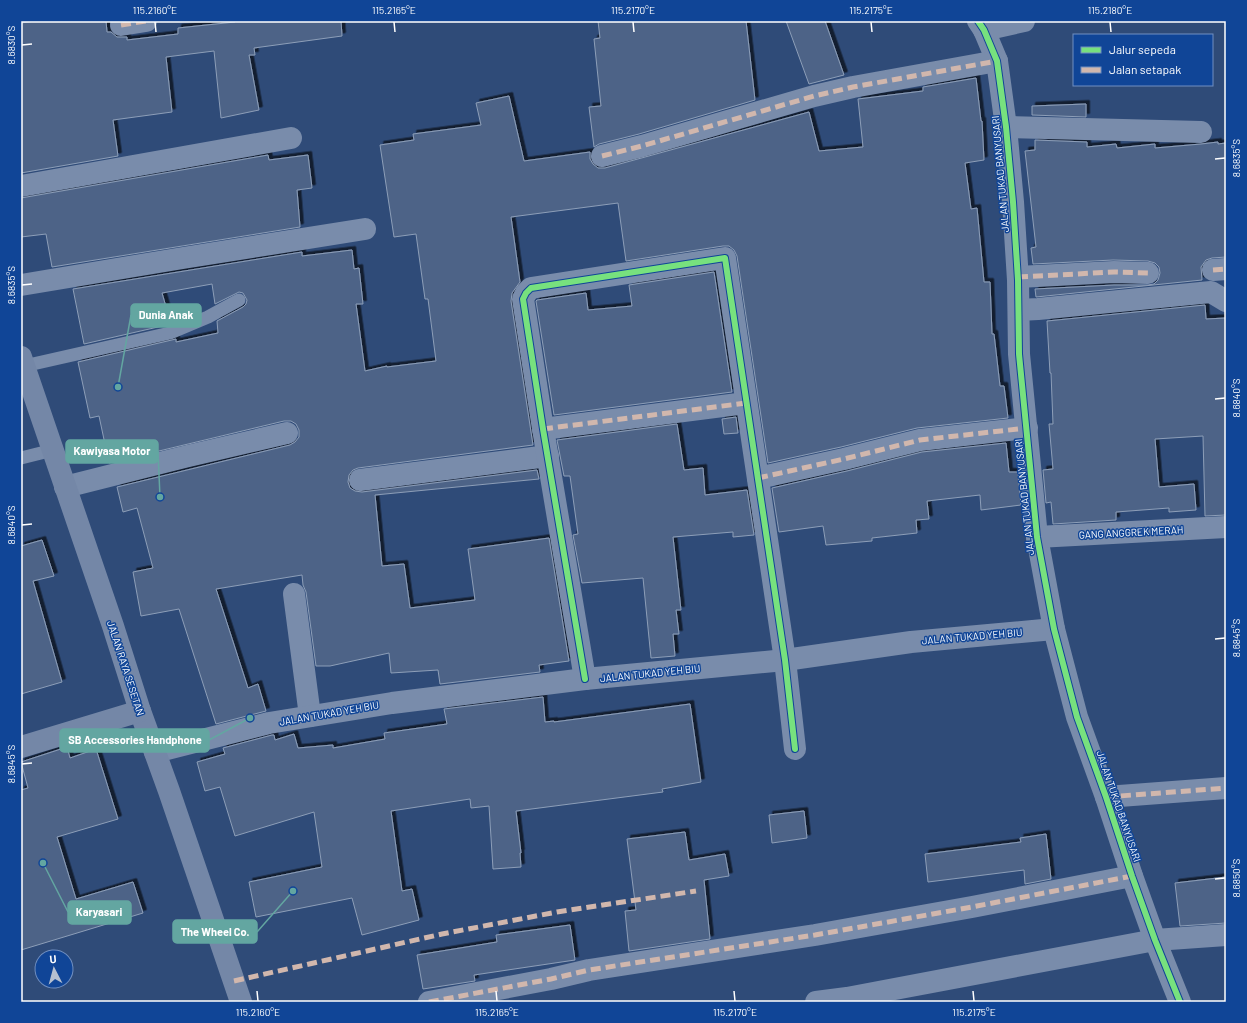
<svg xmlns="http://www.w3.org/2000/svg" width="1247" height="1023" font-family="Barlow,sans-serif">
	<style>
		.building { fill: #4d6487; stroke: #8d9eb8; filter: url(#shadow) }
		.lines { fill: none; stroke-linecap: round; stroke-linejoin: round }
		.lane { stroke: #798cab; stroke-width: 13 }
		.street { stroke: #798cab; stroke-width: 22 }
		.secondary { stroke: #7487a7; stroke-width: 22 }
		.quiet { stroke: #d1b7ad; stroke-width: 5; stroke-dasharray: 10 5; stroke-linecap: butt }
		.cycleway-casing { stroke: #104597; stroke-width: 8 }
		.cycleway { stroke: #77e17e; stroke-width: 6 }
		.ticks { fill: none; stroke: #fff; stroke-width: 1.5 }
		.labels { text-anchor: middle; stroke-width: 3; stroke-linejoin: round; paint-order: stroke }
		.street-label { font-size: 10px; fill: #fff; stroke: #104597 }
		.leader { fill: none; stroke: #63a6a1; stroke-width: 1.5 }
		.callout-dot { fill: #63a6a1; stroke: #104597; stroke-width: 1.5 }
		.callout { fill: #63a6a1; stroke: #63a6a1; stroke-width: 1.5 }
		.callout-label { font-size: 11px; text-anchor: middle; font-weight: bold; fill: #fff }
		.neatline { fill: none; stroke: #fff; stroke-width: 1.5 }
		.ticks-label { font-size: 10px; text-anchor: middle; fill: #fff }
	</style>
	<defs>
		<filter id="shadow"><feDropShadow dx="3.5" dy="-3.5" stdDeviation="0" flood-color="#0009"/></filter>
	</defs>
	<rect width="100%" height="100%" fill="#2f4b78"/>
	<!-- building -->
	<g class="building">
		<polygon points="35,21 106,21 107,32 111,32 117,37 127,37 127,40 178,34 178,28 235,22 235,21 341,21 342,36 254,48 255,55 249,55 259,110 221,118 214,51 166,57 172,112 113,120 118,156 21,173 21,23"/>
		<polygon points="598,21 746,21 755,100 639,134 599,144 594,147 589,107 601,106 594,39 600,38"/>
		<polygon points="786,21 825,21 844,75 809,84"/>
		<polygon points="976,78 981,121 982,121 984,160 965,163 971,209 977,208 984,282 990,282 992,334 994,334 1000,386 1004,386 1008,418 917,428 841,447 768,463 737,256 734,250 729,246 723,246 626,261 618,203 511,217 520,282 512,293 511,301 533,445 358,468 353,470 349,475 348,482 350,488 355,491 362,492 537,470 539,479 375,495 382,566 404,564 410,608 475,600 468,549 549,538 569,661 539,665 540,672 440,684 438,670 391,673 389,653 330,666 316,666 306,592 303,585 302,575 216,589 248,688 258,684 266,711 216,724 179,609 141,616 133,572 153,568 137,508 123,512 117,487 290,445 295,442 299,437 299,430 296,424 291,421 284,421 109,463 99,416 90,418 78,362 176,339 176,342 218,333 217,321 243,307 246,304 247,300 243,293 239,292 215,304 212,284 162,293 171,324 84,344 73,289 302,252 302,256 352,250 354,269 359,268 363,304 356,304 365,371 387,366 387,367 436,361 428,299 425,299 416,234 394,237 380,145 414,140 413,134 481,125 476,103 509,96 524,161 590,152 590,159 593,164 598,168 605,168 809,112 819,151 863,147 858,99 923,91 923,87"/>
		<polygon points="1086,104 1086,117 1032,115 1032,106"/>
		<polygon points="1035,140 1087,142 1087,147 1116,144 1117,148 1155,144 1155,148 1201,144 1218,142 1218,144 1226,143 1226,257 1212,258 1206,260 1201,267 1202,280 1036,297 1035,289 1114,285 1148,285 1154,284 1158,280 1160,273 1159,267 1155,263 1148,261 1113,260 1033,264 1031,248 1036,247 1025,151 1035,150"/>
		<polygon points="268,155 269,160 308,155 312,188 297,190 300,227 52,267 46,234 21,237 21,198"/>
		<polygon points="714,272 732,392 554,415 536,301 537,300 586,293 588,310 632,306 629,285"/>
		<polygon points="1205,305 1206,319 1226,318 1226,515 1205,516 1203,436 1155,439 1159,487 1194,484 1196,510 1169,512 1169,508 1116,512 1116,520 1053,524 1051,502 1046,503 1043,470 1053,469 1049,424 1053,424 1051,373 1050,373 1047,321"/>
		<polygon points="736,417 738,433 724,434 722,419"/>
		<polygon points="677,424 684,470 703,468 705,495 747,490 754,535 733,537 733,532 673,537 681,610 676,610 679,634 673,634 675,656 651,658 643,578 582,583 573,535 578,534 570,476 564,476 557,440"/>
		<polygon points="1006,443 1009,472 1018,472 1021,505 981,510 980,495 927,501 929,519 916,520 917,533 872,538 872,541 826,545 823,526 779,532 772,488 847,471 922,452"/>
		<polygon points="42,540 54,576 33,581 62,682 21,694 21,546"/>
		<polygon points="543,697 545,722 554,721 554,722 690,704 701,782 662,789 663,792 516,811 521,853 520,853 521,867 493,869 489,806 471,808 470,799 391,811 402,891 412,889 419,920 362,935 352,898 256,917 249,882 322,867 314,812 235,836 220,787 205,791 197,762 225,754 223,748 272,735 274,735 275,740 294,734 298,748 333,745 333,748 385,739 384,733 447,724 444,709"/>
		<polygon points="67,747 70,758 96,749 118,819 57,837 76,899 133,882 143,913 21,950 21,790 28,788 21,762"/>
		<polygon points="804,811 807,838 772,843 769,815"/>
		<polygon points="685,832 689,860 725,854 729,876 704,880 710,939 629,951 625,911 636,910 627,839"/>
		<polygon points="1046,834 1051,879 1025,884 1024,870 928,882 925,854 1021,842 1020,838"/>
		<polygon points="1226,877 1226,923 1180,926 1175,883"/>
		<polygon points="570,925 575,960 474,975 475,981 423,989 417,955 497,942 496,935"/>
	</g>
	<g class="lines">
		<!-- lane -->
		<g class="lane">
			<polyline points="24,366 170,333 208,317 239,300"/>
			<polyline points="21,458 53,450"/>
		</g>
		<!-- street -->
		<g class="street">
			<polyline points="978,21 984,30 997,61 1006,127 1013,202 1018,280 1019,354 1037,537 1054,629 1077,717 1106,797 1132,876 1155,940 1180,1002"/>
			<polyline points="121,25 146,21"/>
			<polyline points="984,30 1024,21"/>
			<polyline points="1006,127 1201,132"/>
			<polyline points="602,156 642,146 814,96 853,87 997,61"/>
			<polyline points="21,186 291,138"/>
			<polyline points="1213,270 1226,269"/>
			<polyline points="1018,277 1114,272 1148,273"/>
			<polyline points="21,285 183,258 365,229"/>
			<polyline points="1019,310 1038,309 1211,292 1226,301"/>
			<polyline points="543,429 746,403"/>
			<polyline points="758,478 844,459 920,440 1027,428"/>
			<polyline points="360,480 548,456"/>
			<polyline points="65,487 188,456 287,433"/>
			<polyline points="1037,537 1226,527"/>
			<polyline points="294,594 310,716"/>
			<polyline points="585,679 543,429 523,299 526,293 531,288 725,258 785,660 795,749"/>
			<polyline points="155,752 269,723 392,703 585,679 785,660 911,642 1054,629"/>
			<polyline points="1106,797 1226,788"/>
			<polyline points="429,1002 551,979 589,970 815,935 972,907 1132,876"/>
			<polyline points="816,1002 847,998 1155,940 1226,935"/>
		</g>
		<!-- secondary -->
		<g class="secondary">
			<polyline points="21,357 113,626 140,711 169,791 241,1002"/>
			<polyline points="21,747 140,711"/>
		</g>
		<!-- quiet -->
		<g class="quiet">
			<polyline points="121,25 146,21"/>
			<polyline points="602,156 642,146 814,96 853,87 997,61"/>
			<polyline points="1213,270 1226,269"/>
			<polyline points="1018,277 1114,272 1148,273"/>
			<polyline points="543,429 746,403"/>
			<polyline points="758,478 844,459 920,440 1027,428"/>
			<polyline points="1106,797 1226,788"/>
			<polyline points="234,981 442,934 557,912 696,891"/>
			<polyline points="429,1002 551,979 589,970 815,935 972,907 1132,876"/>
		</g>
		<!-- cycleway casing -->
		<g class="cycleway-casing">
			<g id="cycleway">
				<polyline points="978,21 984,30 997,61 1006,127 1013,202 1018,280 1019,354 1037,537 1054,629 1077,717 1106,797 1132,876 1155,940 1180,1002"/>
				<polyline points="585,679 543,429 523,299 526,293 531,288 725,258 785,660 795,749"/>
			</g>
		</g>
		<!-- cycleway -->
		<use href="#cycleway" class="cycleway"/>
	</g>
	<!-- ticks -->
	<path class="ticks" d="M155,22l1,10M394,22l1,10M633,22l1,10M871,22l1,10M1110,22l1,10M22,45l10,-1M1215,159l10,-1M22,285l10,-1M1215,399l10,-1M22,525l10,-1M1215,639l10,-1M22,764l10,-1M1215,879l10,-1M257,991l1,10M496,991l1,10M734,991l1,10M973,991l1,10"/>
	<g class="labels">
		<!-- street labels -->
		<g class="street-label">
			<text transform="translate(1000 174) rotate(-95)" y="4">JALAN TUKAD BANYUSARI</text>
			<text transform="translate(1024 497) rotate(-96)" y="4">JALAN TUKAD BANYUSARI</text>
			<text transform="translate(1131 532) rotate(-3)" y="4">GANG ANGGREK MERAH</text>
			<text transform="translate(972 636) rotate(-5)" y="4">JALAN TUKAD YEH BIU</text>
			<text transform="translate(126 668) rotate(72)" y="4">JALAN RAYA SESETAN</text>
			<text transform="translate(650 673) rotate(-6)" y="4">JALAN TUKAD YEH BIU</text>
			<text transform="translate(329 713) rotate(-10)" y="4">JALAN TUKAD YEH BIU</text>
			<text transform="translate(1119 806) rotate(71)" y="4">JALAN TUKAD BANYUSARI</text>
		</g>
	</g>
	<!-- callouts -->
	<path class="leader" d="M118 387L131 315M160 497L158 452M250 718L209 740M43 863L68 912M293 891L257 932"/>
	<g class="callout-dot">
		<circle cx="118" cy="387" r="4"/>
		<circle cx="160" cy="497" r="4"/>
		<circle cx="250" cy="718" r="4"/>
		<circle cx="43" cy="863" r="4"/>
		<circle cx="293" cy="891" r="4"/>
	</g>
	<g class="callout">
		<rect x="131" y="304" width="70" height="23" rx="4"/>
		<rect x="66" y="440" width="92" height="23" rx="4"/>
		<rect x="60" y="729" width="149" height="23" rx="4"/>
		<rect x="68" y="901" width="63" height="23" rx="4"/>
		<rect x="173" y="920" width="84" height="23" rx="4"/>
	</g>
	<g class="callout-label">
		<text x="166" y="319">Dunia Anak</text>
		<text x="112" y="455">Kawiyasa Motor</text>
		<text x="135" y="744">SB Accessories Handphone</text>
		<text x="99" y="916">Karyasari</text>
		<text x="215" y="936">The Wheel Co.</text>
	</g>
	<!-- border -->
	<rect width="1247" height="1023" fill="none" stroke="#104597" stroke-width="44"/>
	<!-- legend -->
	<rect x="1073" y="34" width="140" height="52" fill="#104597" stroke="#708fc1"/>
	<rect x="1081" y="47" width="20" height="6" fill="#77e17e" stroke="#708fc1"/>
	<text x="1109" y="54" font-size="12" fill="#ffffff">Jalur sepeda</text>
	<rect x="1081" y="67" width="20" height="6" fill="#d1b7ad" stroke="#708fc1"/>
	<text x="1109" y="74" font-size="12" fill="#ffffff">Jalan setapak</text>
	<!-- north arrow -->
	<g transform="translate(54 969) rotate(354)"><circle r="19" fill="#104597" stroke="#708fc1"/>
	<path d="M0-3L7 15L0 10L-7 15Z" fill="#b6c0d0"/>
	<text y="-6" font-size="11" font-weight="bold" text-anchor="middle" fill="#ffffff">U</text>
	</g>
	<rect x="22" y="22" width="1203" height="979" class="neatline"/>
	<g class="ticks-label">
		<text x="155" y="14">115.2160°E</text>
		<text x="394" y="14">115.2165°E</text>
		<text x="633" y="14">115.2170°E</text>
		<text x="871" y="14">115.2175°E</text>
		<text x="1110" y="14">115.2180°E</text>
		<text transform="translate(11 45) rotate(-90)" y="4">8.6830°S</text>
		<text transform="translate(1236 158) rotate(-90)" y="4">8.6835°S</text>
		<text transform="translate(11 285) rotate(-90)" y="4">8.6835°S</text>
		<text transform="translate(1236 398) rotate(-90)" y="4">8.6840°S</text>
		<text transform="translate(11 525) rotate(-90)" y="4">8.6840°S</text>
		<text transform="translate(1236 638) rotate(-90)" y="4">8.6845°S</text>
		<text transform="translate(11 764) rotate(-90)" y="4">8.6845°S</text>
		<text transform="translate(1236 878) rotate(-90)" y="4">8.6850°S</text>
		<text x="258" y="1016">115.2160°E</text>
		<text x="497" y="1016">115.2165°E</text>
		<text x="735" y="1016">115.2170°E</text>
		<text x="974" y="1016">115.2175°E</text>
	</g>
</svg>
